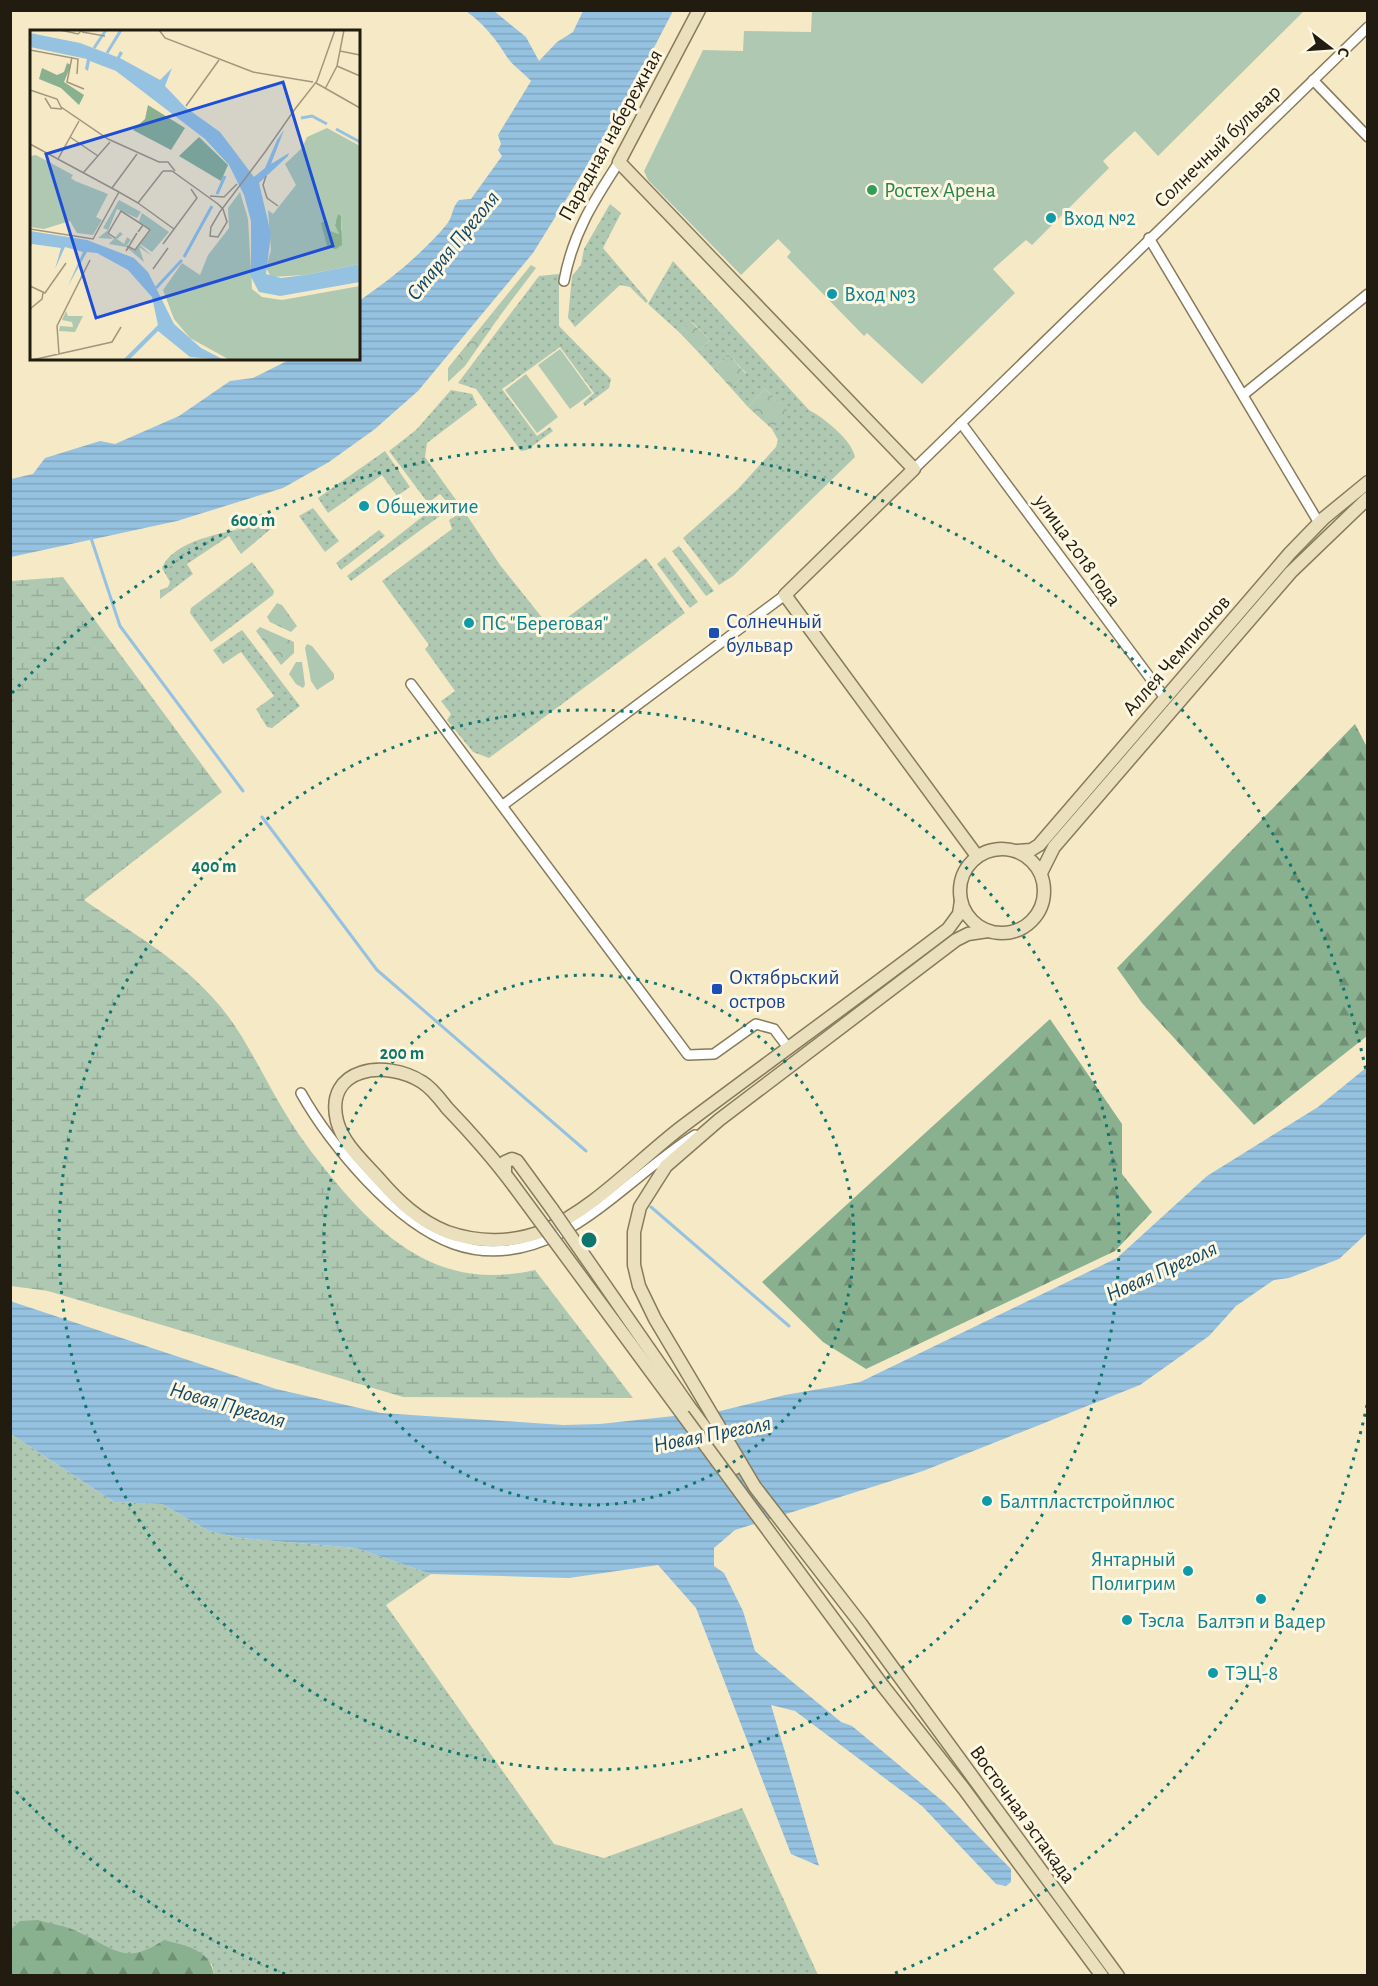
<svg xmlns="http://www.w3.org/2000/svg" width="1378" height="1986" font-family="'Alegreya Sans',sans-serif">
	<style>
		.grass { fill: url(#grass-dots) }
		.forest { fill: url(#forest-firs) }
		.wetland { fill: url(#wetland-marsh) }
		.park { fill: url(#park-crowns) }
		.pitch { fill: #afc8b2 }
		.water { fill: url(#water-rules) }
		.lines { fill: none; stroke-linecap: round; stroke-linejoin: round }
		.stream { stroke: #95c2e0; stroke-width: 3 }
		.street-casing { stroke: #877b5b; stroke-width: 12 }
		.secondary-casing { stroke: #877b5b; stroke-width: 15 }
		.street { stroke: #fff; stroke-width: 9 }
		.secondary { stroke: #eae0be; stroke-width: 12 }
		.secondary-bridge-casing { stroke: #877b5b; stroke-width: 15; stroke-linecap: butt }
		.secondary-bridge { stroke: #eae0be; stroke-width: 12 }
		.ring { fill: none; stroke: #0f766e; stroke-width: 3; stroke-dasharray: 3 6 }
		.leisure-dot { fill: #2e9e5b; stroke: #fef7e2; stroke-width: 2 }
		.culture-dot { fill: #0f9aa8; stroke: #fef7e2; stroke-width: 2 }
		.transit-dot { fill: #1a4fb4; stroke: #fef7e2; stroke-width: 2 }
		.labels { text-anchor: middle; stroke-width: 6; stroke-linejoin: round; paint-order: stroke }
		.street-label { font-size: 21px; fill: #211c0f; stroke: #fef7e2 }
		.leisure-label { font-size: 21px; fill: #27864d; stroke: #fef7e2; text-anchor: start }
		.culture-label { font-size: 21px; fill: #0d838f; stroke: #fef7e2; text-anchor: start }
		.transit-label { font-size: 21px; fill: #164399; stroke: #fef7e2; text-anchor: start }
		.water-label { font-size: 22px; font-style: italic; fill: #104765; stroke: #fef7e2 }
		.inset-river { fill: none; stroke: #95c2e0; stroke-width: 3 }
		.inset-road { fill: none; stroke: #a1977d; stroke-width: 1.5 }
		.view { fill: #1d4ed8; fill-opacity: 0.15; stroke: #1d4ed8; stroke-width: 3 }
		.inset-edge { fill: none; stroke: #211c0f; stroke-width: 3 }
		.centre { fill: #0f766e; stroke: #fef7e2; stroke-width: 3 }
		.ring-label { font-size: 18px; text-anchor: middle; font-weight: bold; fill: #0f766e; stroke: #fef7e2; stroke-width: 6; stroke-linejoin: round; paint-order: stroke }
	</style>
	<defs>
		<pattern id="grass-dots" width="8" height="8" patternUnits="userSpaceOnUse" patternTransform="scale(1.5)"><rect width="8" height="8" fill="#afc8b2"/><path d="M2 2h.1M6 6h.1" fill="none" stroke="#96ab98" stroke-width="1.8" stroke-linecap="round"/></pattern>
		<pattern id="forest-firs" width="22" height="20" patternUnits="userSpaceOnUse" patternTransform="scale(1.5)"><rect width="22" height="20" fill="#89b190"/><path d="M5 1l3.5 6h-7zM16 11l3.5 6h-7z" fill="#708f74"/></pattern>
		<pattern id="wetland-marsh" width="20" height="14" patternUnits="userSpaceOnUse" patternTransform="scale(1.5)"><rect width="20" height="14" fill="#afc8b2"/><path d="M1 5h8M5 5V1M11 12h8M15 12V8" fill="none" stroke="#96ab98"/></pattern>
		<pattern id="park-crowns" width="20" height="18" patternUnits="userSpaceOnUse" patternTransform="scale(1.5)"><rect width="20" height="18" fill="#afc8b2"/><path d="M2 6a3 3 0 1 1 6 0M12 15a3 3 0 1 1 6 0" fill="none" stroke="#96ab98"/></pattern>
		<pattern id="water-rules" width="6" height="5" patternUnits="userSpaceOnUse" patternTransform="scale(1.5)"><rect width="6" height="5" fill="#95c2e0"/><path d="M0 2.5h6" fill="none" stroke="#80a6bf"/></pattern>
	</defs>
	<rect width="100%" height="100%" fill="#f6e9c6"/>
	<!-- grass -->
	<g class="grass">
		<polygon points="610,204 621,213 603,248 648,301 646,303 630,287 620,285 575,327 568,318 572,276 581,265 584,249"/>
		<path d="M673,261l136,149c15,8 43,30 46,47l-122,119 -14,9 -36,-47 55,-49 38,-42 2,-7 -6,-11 16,-17 -23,-23 -17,18 -17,-19 15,-15 -18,-19 -15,14 -15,-16 12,-12 -18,-18 -12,11 -32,-29z"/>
		<polygon points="559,274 559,326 611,379 609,388 585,406 583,403 594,393 560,347 502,389 537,436 550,427 553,431 527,450 521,451 476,389 458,383 539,276"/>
		<polygon points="451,390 472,394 477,405 427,443 425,457 459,504 453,509 440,494 428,503 389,451 416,430"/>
		<polygon points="385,451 410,487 397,496 382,475 328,513 318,498"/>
		<polygon points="441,502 448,510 351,581 347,576"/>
		<polygon points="313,508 339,541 325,552 299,516"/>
		<polygon points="464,511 500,565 548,625 555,627 646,558 685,613 489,758 473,752 447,720 451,714 441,701 455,691 425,649 429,645 382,581 452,529 449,520"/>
		<path d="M270,522l3,5 -32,27 -12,-18 -42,28 6,10 -33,25v-9l8,-3 2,-5 -8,-14c13,-32 78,-37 108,-46z"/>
		<polygon points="379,530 385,536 341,570 336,563"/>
		<polygon points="679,546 714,591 706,596 672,551"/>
		<polygon points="665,557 698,602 690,608 657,564"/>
		<polygon points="252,562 274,591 273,595 211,642 190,613 191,608"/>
		<polygon points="242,630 300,706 272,728 267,727 256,709 274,696 241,652 223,664 213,650"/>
		<polygon points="11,1434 114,1502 162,1504 209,1531 240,1538 356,1548 431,1574 386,1605 554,1844 604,1858 742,1808 818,1975 214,1975 212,1964 148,1951 130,1955 111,1951 78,1931 11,1929"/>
	</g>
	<!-- forest -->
	<g class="forest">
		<polygon points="1355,724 1368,749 1367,1036 1254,1125 1142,1003 1117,968"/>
		<polygon points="1050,1019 1122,1124 1122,1174 1152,1212 1115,1251 866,1369 823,1342 762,1282"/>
		<path d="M38,1920c13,4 29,6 41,12 36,17 46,34 85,8 22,6 46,9 50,35h-203v-46l9,-8z"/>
	</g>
	<!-- wetland -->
	<path class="wetland" d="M63,577l159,215 -138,108c48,33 99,61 136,106 26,31 43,71 64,105 17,29 38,55 60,81 53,60 107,97 191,78l98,128 -230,-1 -355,-106 -37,-5v-705z"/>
	<!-- park -->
	<g class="park">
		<polygon points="493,312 499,317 465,366 448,382 448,368"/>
		<polygon points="691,322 710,340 698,352 680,333"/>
		<polygon points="728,354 746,374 731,388 713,368"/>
		<polygon points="765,389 789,412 772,429 748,407"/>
		<polygon points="277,603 282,605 297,626 291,632 270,622 267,617"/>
		<polygon points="260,627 294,642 294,653 281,665 256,631"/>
	</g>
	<!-- pitch -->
	<g class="pitch">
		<polygon points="812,11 812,10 1304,11 1158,156 1135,131 1103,161 1109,168 1032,245 1026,240 993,269 1015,293 922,384 867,333 864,336 787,257 791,252 778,239 741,275 648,180 644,171 703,50 743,51 744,31 811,32"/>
		<polygon points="531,265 536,268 499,317 493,312"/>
		<polygon points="560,349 592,393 570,409 538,365"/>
		<polygon points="526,374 558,417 537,433 505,390"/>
		<polygon points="307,644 312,646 334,674 334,679 317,690 311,681 305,648"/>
		<polygon points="296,662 302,662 305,685 303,688 296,684 289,674"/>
	</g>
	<!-- water -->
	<g class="water">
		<path d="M466,11h28l32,26 13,24 18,-19 16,-10 10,-21h90l-51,98 -89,144 -115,138 -43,38 -46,33 -46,26 -106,33 -166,36v-78l22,-5 12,-16 55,-17 15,3 64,-28 51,-35 23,-3 38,-19 67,-1 1,-57c32,-22 63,-47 88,-77 6,-7 4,-15 12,-24l12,-1 31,-43 -4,-6 3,-6 -3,-9 33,-54c-7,-8 -18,-15 -24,-24 -11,-18 -23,-33 -41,-46z"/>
		<polygon points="1367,1067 1367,1233 1339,1259 1289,1278 1274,1280 1236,1306 1209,1336 1140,1385 923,1471 735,1530 714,1548 714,1566 724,1573 743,1611 755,1651 841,1722 852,1726 946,1804 1011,1869 1011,1882 1006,1886 996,1884 922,1806 795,1711 771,1705 819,1866 791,1854 696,1608 658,1565 569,1578 431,1574 356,1548 240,1538 209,1531 162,1504 114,1502 11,1434 10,1301 276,1389 381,1413 563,1425 600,1424 720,1411 785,1395 860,1382 1117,1258 1207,1176 1318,1107"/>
	</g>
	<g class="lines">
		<!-- stream -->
		<g class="stream">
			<polyline points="91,538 120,626 243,791"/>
			<polyline points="262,817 377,970 586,1151"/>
			<polyline points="651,1207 789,1326"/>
		</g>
		<!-- street casing -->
		<g class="street-casing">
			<g id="street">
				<polyline points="1313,80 1368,137"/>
				<polyline points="1149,238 1319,523"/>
				<path d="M564,281c9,-48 29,-79 55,-119"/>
				<polyline points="1243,395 1368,294"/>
				<polyline points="961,423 1165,698"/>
				<polyline points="914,469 1368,27"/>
				<polyline points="411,684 688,1055 714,1054 756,1024 774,1029 789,1049"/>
				<polyline points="503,805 785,595"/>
				<path d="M301,1093c18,32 40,60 65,87 55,58 113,94 193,54 49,-26 89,-69 136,-99"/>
			</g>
		</g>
		<!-- secondary casing -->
		<g class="secondary-casing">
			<g id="secondary">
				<polyline points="699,10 619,162 914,469 785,595 977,856"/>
				<circle cx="1002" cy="891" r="42"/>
				<polyline points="1017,851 1031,850 1039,845 1290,553 1324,518 1368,482"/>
				<polyline points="1041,873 1054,847 1291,572 1368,498"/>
				<polyline points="988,931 968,934 956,940 719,1120 666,1166 640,1207 634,1232 634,1265 639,1286 655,1319 755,1487 861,1624 1118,1976"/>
				<polyline points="505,1173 505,1162 512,1159 517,1161 552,1209"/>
				<path d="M514,1186c-20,-27 -43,-53 -67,-78 -7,-9 -15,-20 -25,-26 -36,-23 -98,-15 -85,39 6,23 27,41 42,58 19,22 40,42 68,53 31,11 65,11 96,-1 53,-23 94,-70 140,-105 88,-66 177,-130 265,-197l11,-15 2,-13"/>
				<polyline points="688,1405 735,1468"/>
				<polyline points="883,1686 964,1789 1102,1976"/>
			</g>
		</g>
		<!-- street -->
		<use href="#street" class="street"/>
		<!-- secondary -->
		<use href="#secondary" class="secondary"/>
		<!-- secondary-bridge casing -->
		<g class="secondary-bridge-casing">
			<g id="secondary-bridge">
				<polyline points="514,1186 883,1686"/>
				<polyline points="552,1209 688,1405"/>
			</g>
		</g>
		<!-- secondary-bridge -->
		<use href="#secondary-bridge" class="secondary-bridge"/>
	</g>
	<!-- distance rings -->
	<g class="ring">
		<circle cx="589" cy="1240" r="265"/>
		<circle cx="589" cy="1240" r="530"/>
		<path d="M1367 1405A795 795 0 0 1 893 1974M285 1974A795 795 0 0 1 12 1787M12 693A795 795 0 0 1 1367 1075"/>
	</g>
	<!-- markers -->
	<circle class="leisure-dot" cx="872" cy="190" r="6"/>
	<g class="culture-dot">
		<circle cx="1051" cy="218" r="6"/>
		<circle cx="832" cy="294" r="6"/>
		<circle cx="364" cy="506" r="6"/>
		<circle cx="469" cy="623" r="6"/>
		<circle cx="987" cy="1501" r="6"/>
		<circle cx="1188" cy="1571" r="6"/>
		<circle cx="1261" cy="1599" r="6"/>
		<circle cx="1127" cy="1620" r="6"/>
		<circle cx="1213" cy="1673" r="6"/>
	</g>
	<g class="transit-dot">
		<rect x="708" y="627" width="12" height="12" rx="3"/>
		<rect x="711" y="983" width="12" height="12" rx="3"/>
	</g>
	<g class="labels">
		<!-- street labels -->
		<g class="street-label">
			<text transform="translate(610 135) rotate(-61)" y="7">Парадная набережная</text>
			<text transform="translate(1217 146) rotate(-44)" y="7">Солнечный бульвар</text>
			<text transform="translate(1078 550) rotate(54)" y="7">улица 2018 года</text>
			<text transform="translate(1176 655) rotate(-49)" y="7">Аллея Чемпионов</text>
			<text transform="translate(1023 1814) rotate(54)" y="7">Восточная эстакада</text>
		</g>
		<!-- leisure labels -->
		<g class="leisure-label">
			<text x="884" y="197">Ростех Арена</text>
		</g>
		<!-- culture labels -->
		<g class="culture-label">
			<text x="1063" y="225">Вход №2</text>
			<text x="844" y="301">Вход №3</text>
			<text x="376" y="513">Общежитие</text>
			<text x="481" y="630">ПС "Береговая"</text>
			<text x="999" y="1508">Балтпластстройплюс</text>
			<text x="1176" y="1566" text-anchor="end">Янтарный<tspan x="1176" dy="24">Полигрим</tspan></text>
			<text x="1139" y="1627">Тэсла</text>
			<text x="1261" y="1628" text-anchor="middle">Балтэп и Вадер</text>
			<text x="1225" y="1680">ТЭЦ-8</text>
		</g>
		<!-- transit labels -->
		<g class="transit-label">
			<text x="726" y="628">Солнечный<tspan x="726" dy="24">бульвар</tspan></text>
			<text x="729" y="984">Октябрьский<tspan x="729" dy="24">остров</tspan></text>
		</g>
		<!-- water labels -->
		<g class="water-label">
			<text transform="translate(452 245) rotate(-51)" y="8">Старая Преголя</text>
			<text transform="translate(1161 1270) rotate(-24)" y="8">Новая Преголя</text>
			<text transform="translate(228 1404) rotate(16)" y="8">Новая Преголя</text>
			<text transform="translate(712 1433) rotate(-11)" y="8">Новая Преголя</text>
		</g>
	</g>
	<!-- overview -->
	<g transform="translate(30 30)">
		<rect width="330" height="330" fill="#f6e9c6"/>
		<path d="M297,98l33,18v118l-55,11 -34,2 -5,-9 5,-18 -3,-40 5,4 23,-29 -11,-21 17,-16 5,-11zM311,186l1,14 -15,17 -4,-17 16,4 -4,-11zM89,170l22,12 -4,6 -20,-9 -10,24 6,6 -15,-1 10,-8 -5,-2zM112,183l27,19 -17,20 -12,-8 11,-14 -12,-9zM90,202l3,2 -6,5 7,5 3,-7 4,3 -5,6 8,5 6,-6 12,11 -13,-9 5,15 -18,-15 -17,-3z" fill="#afc8b2" fill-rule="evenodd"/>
		<path d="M37,33l4,2 -7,17 20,13 -5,10 -18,-17 -22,-9 3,-11 15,7 7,-3zM118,75l37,23 -14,22 -38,-20 12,-11zM169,107l29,28 -7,16 -42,-25zM308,184l3,2 1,29 -6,4 -9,-2 -6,-24 6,-3 3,11 9,3 -4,-9z" fill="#89b190"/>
		<path d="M210,162l8,27 4,70 10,8 20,3 78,-14v74h-130l-40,-22 -16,-19 -11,-29 19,-27 18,12 8,-20 21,-27 -1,-20zM36,281l2,5h15l-8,16 -16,-1 1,-5 13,1 -1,-5 -10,-2z" fill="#afc8b2"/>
		<path d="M6,125l37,20 -2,3 4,3 33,13 -12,23 6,3 -9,15 -16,-2 -7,-12 -26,8 -14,-2v-71z" fill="#afc8b2"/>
		<path d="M0,3l50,10 37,14 3,-6 3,2 -3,5 40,22 12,-12 -7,18 20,21 35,25 34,45 11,-9 12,-28 7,-10 -13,34 18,-11 -1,3 -29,27 12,51 -5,40 15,4 24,-3 55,-11v18l-80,14 -21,-4 -8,-15v-56l-7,-26 -15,-30 -24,-26 -89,-68 -26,-10 -2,10 -3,-2 2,-10 -57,-12zM0,201l57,9 47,18 14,14 26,52 27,24 23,12 -34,-3 -32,-26 -29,29h-6l35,-35 -6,-28 -24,-27 -31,-17 -10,-1 -19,34 15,-34 -18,-5 -10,22 6,-21 -29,-4 -2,4z" fill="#95c2e0"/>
		<path class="inset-river" d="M64,18l12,-18M77,23l14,-23M271,88l11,-2 15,8M306,99l24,13M187,164l8,-18M154,227l28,-51M126,258l26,-28"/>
		<path class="inset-road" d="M30,0l18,4 4,-4M129,0l6,8 88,34 60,10M52,2l23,4M0,20l48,9 -1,15M310,21l20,4M42,27l-5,25 17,7M307,36l23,10M286,53l44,25M295,59l12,-23 7,-36M0,60l27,9 4,8 47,32 51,23h9l7,9M15,68l6,10 11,1M156,76l33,-46M40,107l28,19M0,114l89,48M28,129l21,-38M133,141h9l46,33 5,5 4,13 -9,15 -8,-1 1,-9 7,-12 1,-1v-1l28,-37 18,-24 30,-43 22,-28 18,-51M53,143l27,-31M236,146l-3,9 4,13 11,8M82,158l25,-34M180,166l14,1 13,-13M108,173l36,26M0,199l63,10 26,-47 19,11 25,-32M85,208l-7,-5 13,-22 22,14M133,214l34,-46 -6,-9M97,216l8,4 15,-20 -7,-5 -5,7M96,221l11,-18M123,239l15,-21M0,256l15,7 21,-30M0,279l12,-10 1,-6M29,324l-2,-28 33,-66M2,330l80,-18 9,-15"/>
		<path class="view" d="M253,52l50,164 -237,72 -50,-164z"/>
		<rect width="330" height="330" class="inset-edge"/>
	</g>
	<circle cx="589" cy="1240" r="9" class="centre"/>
	<g class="ring-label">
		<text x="253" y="526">600 m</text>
		<text x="214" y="872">400 m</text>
		<text x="402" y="1059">200 m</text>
	</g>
	<!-- border -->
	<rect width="1378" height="1986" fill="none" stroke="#211c0f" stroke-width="24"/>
	<!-- north arrow -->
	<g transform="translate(1330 48) rotate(107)" stroke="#fef7e2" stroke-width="4.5" paint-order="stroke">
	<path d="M0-4.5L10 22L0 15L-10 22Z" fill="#211c0f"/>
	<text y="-9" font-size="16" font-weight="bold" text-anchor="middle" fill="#211c0f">С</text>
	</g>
</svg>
